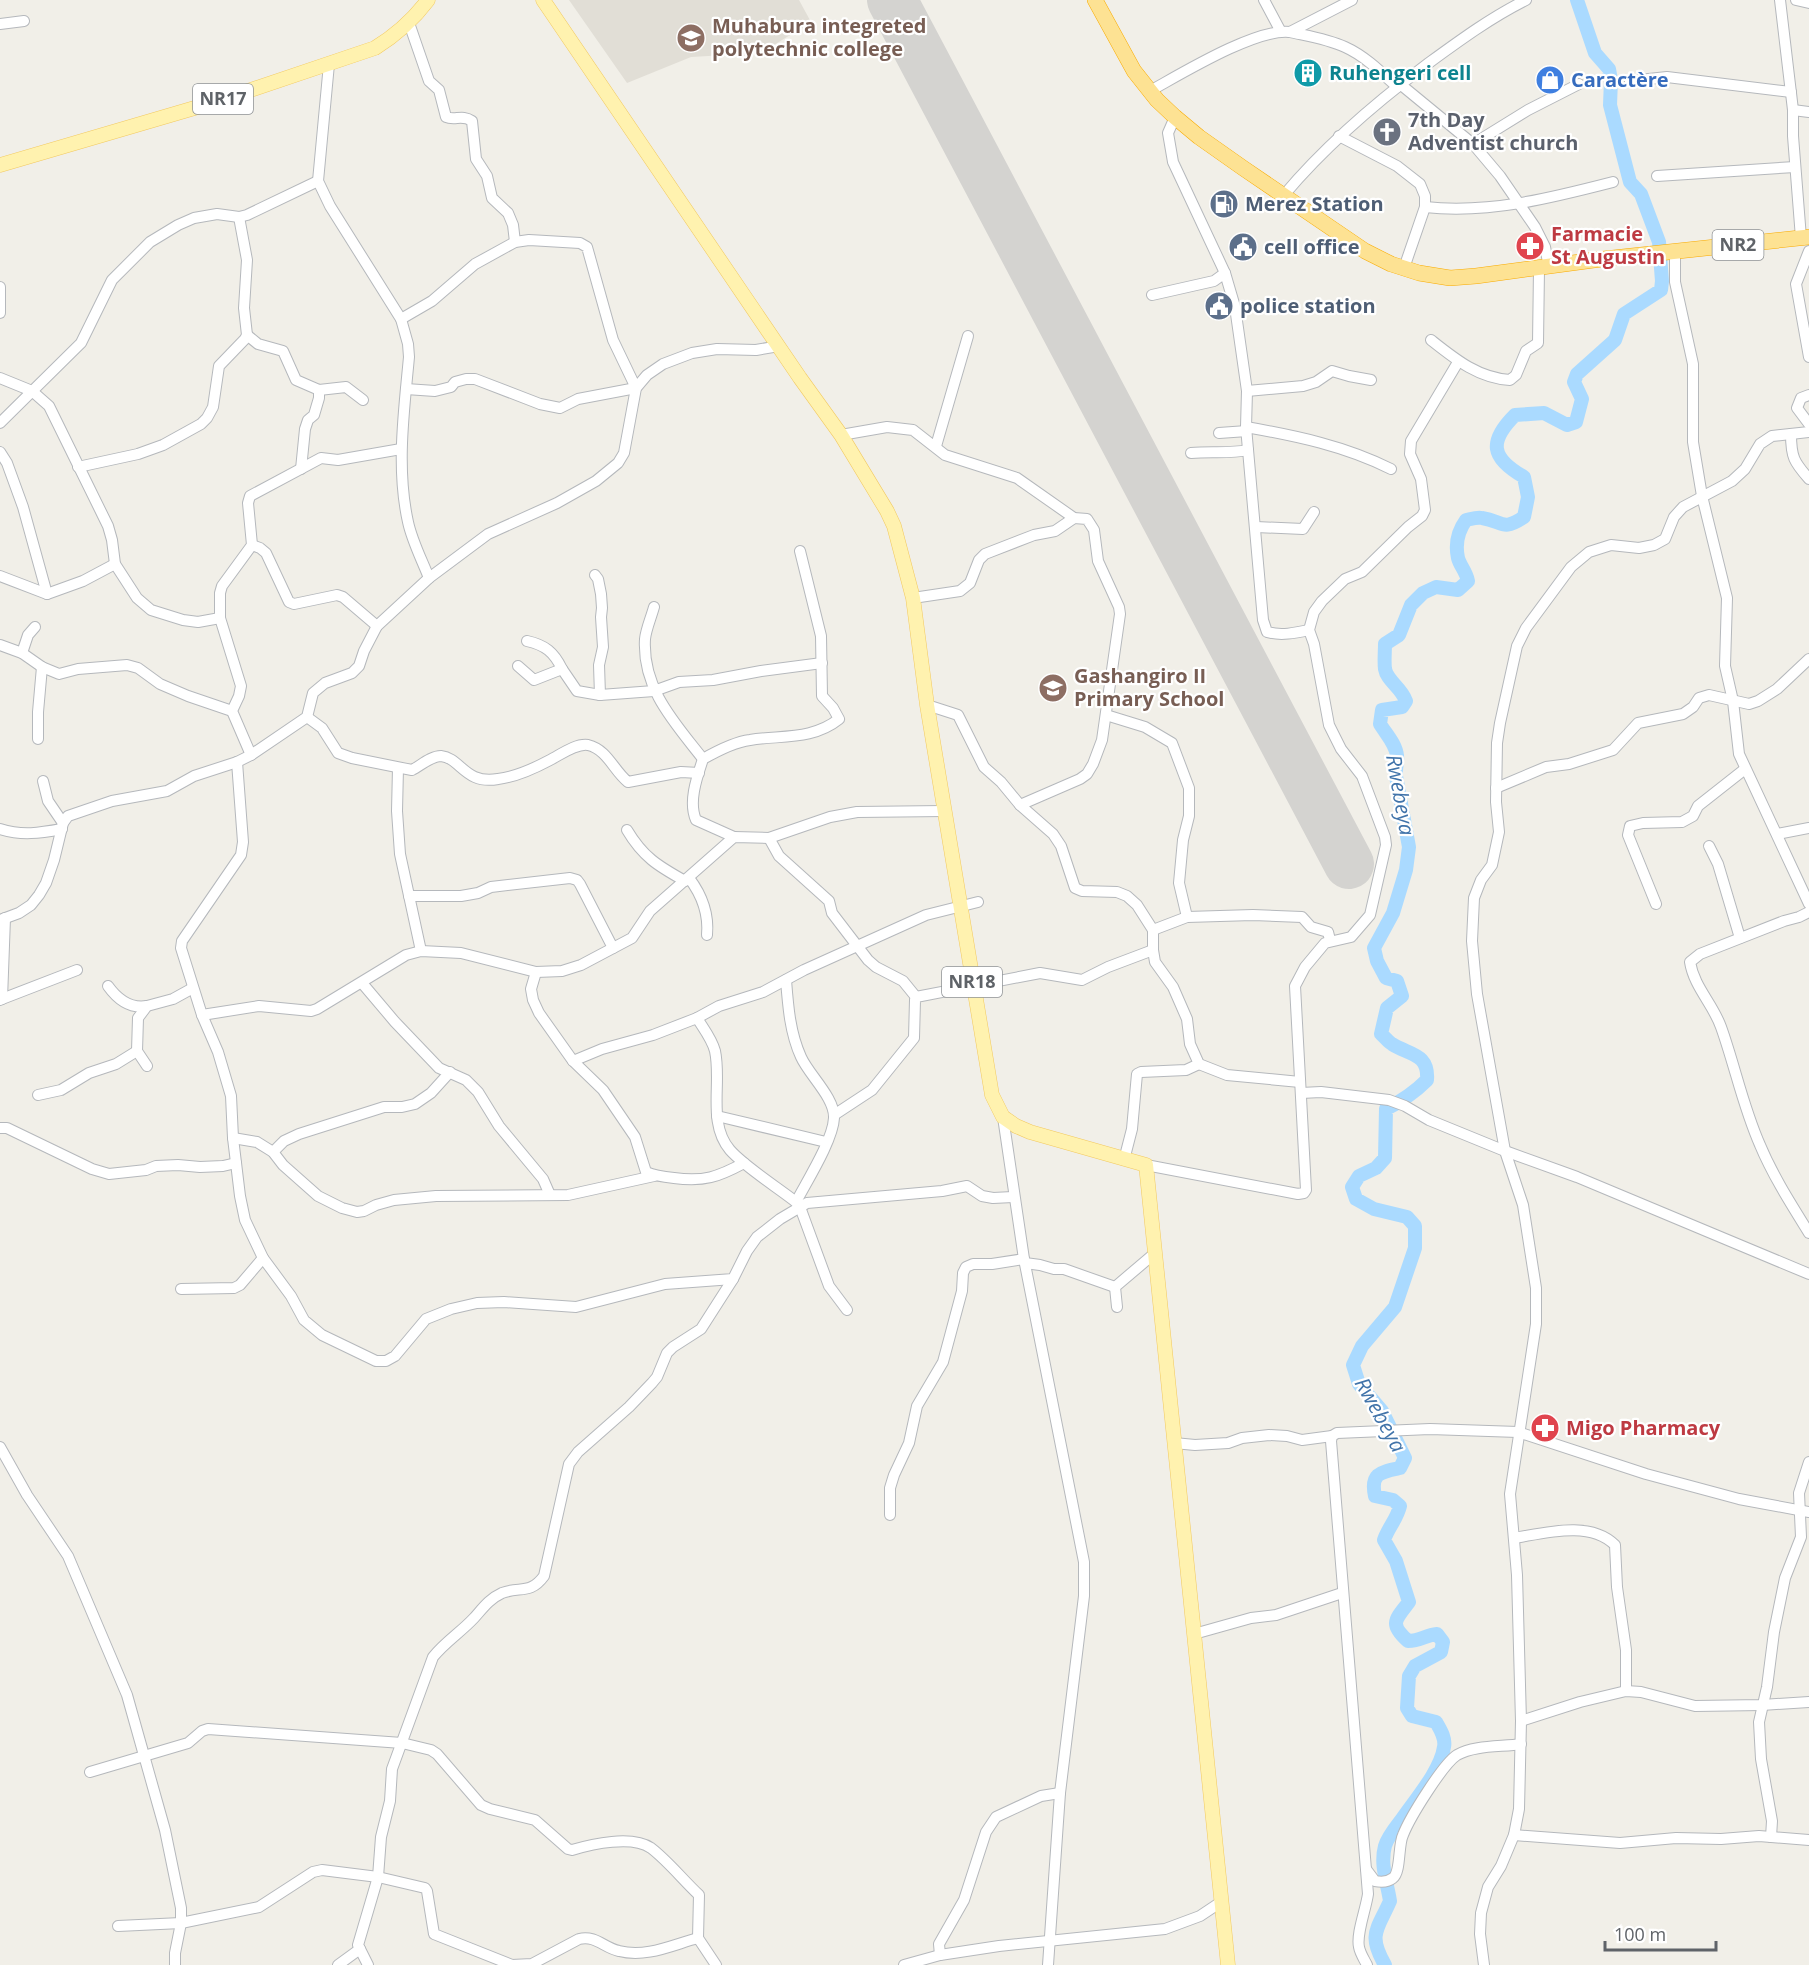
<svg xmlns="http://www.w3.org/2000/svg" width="1809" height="1965" font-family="'Open Sans',sans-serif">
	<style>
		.education { fill: #e1ded6 }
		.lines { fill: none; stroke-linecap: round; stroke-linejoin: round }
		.river { stroke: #aadaff; stroke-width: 14 }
		.runway { stroke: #d4d3d0; stroke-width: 50 }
		.minor-casing { stroke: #b5b8bc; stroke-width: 12 }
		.major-casing { stroke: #f2c960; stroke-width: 15 }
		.highway-casing { stroke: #f9ab00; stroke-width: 16 }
		.minor { stroke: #fff; stroke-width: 10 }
		.major { stroke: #fff2af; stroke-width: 14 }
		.highway { stroke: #fde293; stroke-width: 15 }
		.labels { text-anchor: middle; stroke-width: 4.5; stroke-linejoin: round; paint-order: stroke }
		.shield { fill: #fff; stroke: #8f9295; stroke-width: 1.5 }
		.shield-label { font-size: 18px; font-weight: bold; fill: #5f6368 }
		.education-label { font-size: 20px; font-weight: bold; fill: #785e54; stroke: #fff; text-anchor: start }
		.culture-label { font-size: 20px; font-weight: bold; fill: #0d838f; stroke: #fff; text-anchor: start }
		.shop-label { font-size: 20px; font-weight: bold; fill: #366cbe; stroke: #fff; text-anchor: start }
		.worship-label { font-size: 20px; font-weight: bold; fill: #5b616d; stroke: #fff; text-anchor: start }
		.service-label { font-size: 20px; font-weight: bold; fill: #4e5e75; stroke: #fff; text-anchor: start }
		.health-label { font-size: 20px; font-weight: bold; fill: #be3a42; stroke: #fff; text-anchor: start }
		.water-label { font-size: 21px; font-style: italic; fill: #4174aa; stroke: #fff }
	</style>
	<rect width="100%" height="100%" fill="#f1efe8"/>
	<!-- education -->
	<polygon class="education" points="569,0 799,0 811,22 761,53 691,57 627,83"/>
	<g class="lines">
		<!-- river -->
		<path class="river" d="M1385,1965c-18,-31 -7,-36 5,-64 -3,-19 -10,-37 -5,-55 3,-10 11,-19 17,-27 13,-19 39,-49 42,-72 2,-9 -4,-18 -8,-25l-24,-6 -5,-8 2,-32 6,-10 26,-14 2,-10 -6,-8c-12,1 -16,7 -29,7 -19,-17 -13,-21 1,-39l-13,-41 -12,-21c4,-12 13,-21 16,-34l-7,-6 -18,-4c-5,-23 6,-24 25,-28l5,-10 -23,-47 -23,-27 -6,-19 9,-19 33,-39 20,-59v-22l-8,-9 -33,-8 -18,-10 -4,-12 7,-11 17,-8 9,-10 1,-49c16,-8 29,-17 41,-29 2,-27 -18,-25 -35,-36 -4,-2 -7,-7 -11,-10l6,-26 15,-12 -5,-15 -11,-3 -9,-17 -3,-13 19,-35 13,-43 3,-23 -13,-71c-1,-7 2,-14 1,-20 -1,-12 -11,-22 -17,-32l2,-14 20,-3 4,-6c-5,-14 -19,-20 -21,-32 -1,-8 0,-17 0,-25l14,-9 12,-30 12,-12 13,-6 22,3 10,-9c-2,-10 -8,-15 -10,-23 -3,-14 0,-27 8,-38 5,-1 11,-3 16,-2 21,3 20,14 42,-1l4,-20 -4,-20c-33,-19 -36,-35 -9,-62l29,-2 23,12 9,-3 6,-23 -8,-17 3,-8 38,-34 9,-26 37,-24 1,-9 -3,-39 -18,-48 -11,-12 -20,-77 1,-25 -2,-11 -14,-16 -18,-53"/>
		<!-- runway -->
		<polyline class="runway" points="892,0 1349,864"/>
		<!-- minor casing -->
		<g class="minor-casing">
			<g id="minor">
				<polyline points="1264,0 1280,30"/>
				<polyline points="1780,0 1793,110 1793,136 1801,238"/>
				<polyline points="1796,0 1809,3"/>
				<path d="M409,23l20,58 10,9 7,27c9,4 16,-3 26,4l4,38 11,17 5,22 16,15 5,12 2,17"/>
				<polyline points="0,24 24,21"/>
				<path d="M1290,32c18,4 38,7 55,15 20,9 36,25 52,40"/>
				<path d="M329,64l-11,117 12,25 71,113 7,25 1,13c-5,54 -13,111 -1,165 4,19 14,38 21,56"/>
				<polyline points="1630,81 1667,77 1791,92"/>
				<polyline points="1400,84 1473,144 1500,176 1535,227 1545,247 1549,267"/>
				<path d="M1150,91c31,-17 106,-63 140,-59l62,-32"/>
				<polyline points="1793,110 1809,112"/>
				<polyline points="1175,117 1168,133 1173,162 1225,273"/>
				<polyline points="1339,136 1397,166 1420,184 1425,196 1425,207 1404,268"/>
				<polyline points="1473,144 1528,110 1579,84"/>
				<polyline points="1657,176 1795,167"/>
				<path d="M1284,195c42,-50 90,-91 142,-130 33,-24 64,-47 100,-65"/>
				<path d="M1425,207c64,7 126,-9 188,-25"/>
				<polyline points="1809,251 1796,284 1809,357"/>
				<polyline points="1675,252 1675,282 1693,364 1693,442 1702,496 1727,598 1725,666 1733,701 1739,754 1809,904"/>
				<polyline points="0,287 0,313"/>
				<path d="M1152,295l62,-14 11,-8 10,34 12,84 -1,36 17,193 4,12c14,4 28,1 42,-2"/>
				<polyline points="401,319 432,301 475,264 515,242 529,240 580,243 587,247 613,340 636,388 578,399 560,408 540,404 475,379 466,379 455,382 451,387 435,391 406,389"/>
				<polyline points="247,335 258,344 283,351 296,380 319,390 346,387 363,400"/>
				<path d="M1431,340c24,19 47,38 79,40l6,-5 10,-24 12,-8 1,-74"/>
				<polyline points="0,378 32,391 49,406 108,526 112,540 115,564 137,598 151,610 183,620 198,622 220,618"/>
				<polyline points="1247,391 1303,386 1316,382 1332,371 1349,376 1371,380"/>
				<polyline points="1809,395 1801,398 1797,408 1809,424"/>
				<polyline points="0,423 81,343 112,280 150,242 178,225 194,218 217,214 239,217 247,215 318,181"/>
				<path d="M1246,427c51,9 99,19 145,42"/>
				<polyline points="1219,433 1247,431"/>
				<path d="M1791,434c0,23 3,28 18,45"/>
				<polyline points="841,435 887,427 913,430 945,455 1017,478 1074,518 1087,519 1094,530 1098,561 1119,607 1120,614 1102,740 1093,764 1087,774 1080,779 1020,805"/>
				<polyline points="936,446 968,336"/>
				<polyline points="0,452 7,463 23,507 47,594"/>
				<path d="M1191,453c20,-2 38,1 57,-3"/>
				<polyline points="78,467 138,454 163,445 201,424 207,418 213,407 219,366 245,339 247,335 244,308 247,260 239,217"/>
				<polyline points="301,469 305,429 308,420 314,415 319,398 319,390"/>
				<polyline points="1256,527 1303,529 1314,512"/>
				<polyline points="252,545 260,548 266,553 289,602 294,604 337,595 343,597 377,626"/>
				<polyline points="595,575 598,579 601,594 602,608 601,617 603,647 599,665 600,695"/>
				<polyline points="0,576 47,594 83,581 115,564"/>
				<polyline points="913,598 960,591 970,583 979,560 985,554 1034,535 1055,531 1074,518"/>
				<path d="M654,607c-3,11 -8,22 -9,32 -3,50 30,84 58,120"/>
				<path d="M527,641c18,4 27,11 35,28"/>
				<polyline points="0,645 22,653 42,667 59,674 78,669 127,665 138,668 160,684 188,696 232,711"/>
				<polyline points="22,653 28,635 35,627"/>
				<polyline points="518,666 534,680 562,669 577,691 600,695 654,691 679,682 713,680 761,671 822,663"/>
				<polyline points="927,705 958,715 984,767 1001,782 1020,805 1053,834 1061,846 1075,888 1082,891 1117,892 1127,896 1137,905 1153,930 1153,950 1155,962 1173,987 1187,1019 1190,1044 1199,1064 1227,1075 1300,1082"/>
				<polyline points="1106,715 1145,727 1172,743 1189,788 1189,816 1183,840 1179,883 1187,917 1153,930"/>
				<path d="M307,717l15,11 16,25 14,5 60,12c8,-4 19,-14 29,-14 20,2 24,29 57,23 17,-2 37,-11 52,-19 10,-5 26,-17 38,-15 20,5 25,25 40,37l53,-10 18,1"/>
				<polyline points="38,739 38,712 42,667"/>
				<polyline points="251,755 232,711 239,696 241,686 220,618 220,593 222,586 252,545 248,503 250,496 321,458 338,460 401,449"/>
				<polyline points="237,762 243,842 241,855 182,941 181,948 202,1015 218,1052 231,1096 233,1138 240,1196 245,1220 263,1258 291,1296 304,1320 322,1335 376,1361 386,1361 395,1356 426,1319 451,1309 477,1303 504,1302 576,1307 665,1284 733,1279 747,1251 757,1237 780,1219 807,1203 942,1191 967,1186 982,1196 993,1198 1013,1197"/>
				<polyline points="398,768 397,811 400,854 421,951"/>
				<polyline points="43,781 48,801 63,823"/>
				<polyline points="1496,788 1546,767 1569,764 1613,750 1638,723 1683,714 1693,707 1699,698 1709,695 1749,704 1758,701 1777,689 1809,659"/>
				<path d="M0,829c22,7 40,4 62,0"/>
				<path d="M627,830c16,27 31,36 58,51"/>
				<polyline points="1777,834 1809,828"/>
				<path d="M734,837l-38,-17c-8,-18 1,-43 7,-61 14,-8 31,-17 47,-19 31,-5 63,0 89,-21l-6,-11 -11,-12 -1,-60 -21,-85"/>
				<polyline points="769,838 779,856 829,901 832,913 868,960 876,967 903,981 916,997"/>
				<polyline points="1709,846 1718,864 1740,938"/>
				<path d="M689,878c13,17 20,35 18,57"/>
				<polyline points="409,896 461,896 478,893 491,887 570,878 577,880 580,884 613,948"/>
				<polyline points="1656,904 1628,835 1630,826 1643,823 1682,822 1693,816 1698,806 1745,769"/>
				<path d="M1809,912l-10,5 -15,4 -84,33 -10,8c4,25 23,42 31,65 14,39 22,80 39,118 13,31 31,59 49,88"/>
				<polyline points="1187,917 1253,915 1302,917 1311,927 1328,932 1330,940"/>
				<polyline points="0,920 19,913 31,905 39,895 46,883 54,860 63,823 68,816 112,801 167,791 194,776 237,762 251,755 307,717 313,693 325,683 352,673 359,666 364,651 377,626 429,578 488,534 557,503 596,481 618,463 624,453 636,388 647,375 663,364 692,353 717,349 756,350 779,346"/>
				<path d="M536,972l-5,17 2,11 6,13 34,48 30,29 32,47 11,35c9,4 18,5 28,6 30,4 44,-1 70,-15"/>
				<path d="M786,980c2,26 4,53 15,77 8,18 34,41 33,61 -1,22 -27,63 -38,84"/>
				<polyline points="362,983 395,1022 439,1068 466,1080 478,1092 499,1126 543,1179 550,1195"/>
				<path d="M108,986c10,14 22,23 39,20"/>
				<polyline points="2,999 77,970"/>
				<polyline points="0,1000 2,999 5,918"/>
				<polyline points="202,1015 259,1006 311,1011 317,1009 406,955 421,951 461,953 536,972 562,971 581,965 632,938 650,911 734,837 769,838 830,817 857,812 944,811"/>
				<path d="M697,1018c6,10 15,21 18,33 7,32 -8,72 15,99 15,17 47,37 66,52l4,5 29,79 18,24"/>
				<polyline points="573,1061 602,1049 653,1035 697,1018 719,1006 763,992 804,970 926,915 978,902"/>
				<polyline points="147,1066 137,1051 138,1018 147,1006 173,999 193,988"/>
				<polyline points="1301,1093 1321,1092 1389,1100 1405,1106 1429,1120 1505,1151 1577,1177 1809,1274"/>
				<polyline points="38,1095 61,1090 89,1073 116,1064 137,1051"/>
				<polyline points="834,1115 872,1090 914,1038 915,1000 916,997 1040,973 1082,980 1108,967 1153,950"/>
				<polyline points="717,1116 826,1142"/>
				<polyline points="1003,1117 1024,1259 1084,1562 1084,1596 1060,1793 1048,1965"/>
				<polyline points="0,1128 7,1128 92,1169 109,1174 146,1170 156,1166 178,1165 200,1167 223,1166 236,1163"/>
				<polyline points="233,1138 257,1142 273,1152 283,1165 318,1196 342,1208 357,1212 364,1211 376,1205 394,1200 436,1196 568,1195 654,1176"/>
				<polyline points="273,1152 284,1141 299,1134 384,1107 402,1107 415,1104 431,1093 450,1072"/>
				<polyline points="1124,1160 1132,1129 1137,1074 1141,1072 1186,1070 1199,1064"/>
				<polyline points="1146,1165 1298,1194 1304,1193 1306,1190 1295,986 1305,967 1325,943 1351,937 1370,915 1386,845 1385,837 1362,776 1341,749 1329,725 1314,644 1309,630 1314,612 1322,601 1345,579 1362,572 1408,527 1422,516 1425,510 1421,479 1410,454 1411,441 1458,362"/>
				<polyline points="1025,1263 1040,1265 1054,1269 1064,1269 1115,1287"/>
				<polyline points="181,1289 234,1288 240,1285 263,1258"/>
				<polyline points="1117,1307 1115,1287 1155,1253"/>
				<polyline points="1174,1443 1195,1445 1228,1443 1242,1438 1269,1435 1287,1436 1302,1440 1332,1436"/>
				<polyline points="0,1447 27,1495 68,1556 127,1695 165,1830 181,1908 181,1923 175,1953 175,1965"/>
				<polyline points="890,1515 890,1488 894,1475 909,1443 917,1406 943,1362 962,1291 963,1273 966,1267 973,1264 992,1264 1024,1259"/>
				<path d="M1514,1538c31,-5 76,-18 101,7l2,42 9,63v41"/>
				<polyline points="1194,1634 1251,1618 1276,1615 1342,1593"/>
				<polyline points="1521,1721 1580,1702 1626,1691 1641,1692 1695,1706 1762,1705 1809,1702"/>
				<path d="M90,1772l98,-29 14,-12 6,-2 194,14 29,7 6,4 44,51 9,4 45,11 33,29 4,1c20,-6 60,-15 79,-2 17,13 32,32 48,47l-1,43 18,27"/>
				<polyline points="1514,1835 1620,1843 1676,1838 1721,1839 1759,1836 1809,1840"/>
				<polyline points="1771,1837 1772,1821 1761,1759 1759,1722 1767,1687 1774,1632 1785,1578 1801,1537 1799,1493 1809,1462"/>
				<path d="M1366,1869l9,12c5,1 13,1 18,-3 8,-6 5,-33 10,-43 7,-18 40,-71 54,-80 17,-10 45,-8 64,-11"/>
				<path d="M118,1926l63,-3 78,-16 54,-35 9,-2 56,7 47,11 2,3 7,43 78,31 20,-1 47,-25c17,-4 25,9 40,12 27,7 53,-6 79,-13"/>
				<polyline points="940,1955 939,1944 964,1900 986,1832 996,1817 1041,1796 1060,1793"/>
				<polyline points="338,1965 360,1949"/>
				<path d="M368,1965l-10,-20 20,-68 3,-40 9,-36 2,-32 41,-112c12,-15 28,-25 41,-39 9,-10 15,-19 28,-25 18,-7 28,2 42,-17l25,-112 9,-12 51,-45 23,-24 5,-6 10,-24 6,-6 28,-18 32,-50"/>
				<polyline points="904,1965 940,1955 999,1946 1165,1929 1200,1916 1221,1902"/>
				<path d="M1367,1965c-3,-6 -7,-12 -8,-18 -3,-13 7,-38 9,-53l-37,-453 1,-5 5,-3 93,-4 88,3 128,42 93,25 70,13"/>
				<polyline points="1484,1965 1480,1934 1481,1913 1488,1887 1501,1866 1514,1835 1519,1809 1521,1721 1517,1575 1510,1494 1536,1324 1536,1288 1523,1205 1505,1151 1477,994 1472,941 1474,898 1481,880 1492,865 1499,832 1496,802 1497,743 1500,723 1517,646 1526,628 1571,567 1589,552 1611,545 1639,548 1654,545 1665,539 1674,517 1683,507 1732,481 1745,469 1760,444 1772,436 1809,432"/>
			</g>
		</g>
		<!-- major casing -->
		<g class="major-casing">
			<g id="major">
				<polyline points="543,0 800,378 841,435 887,511 894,526 913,598 927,705 992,1095 1003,1117 1016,1126 1030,1132 1146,1165 1228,1965"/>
				<path d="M0,165l215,-63 160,-54c21,-13 38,-28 53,-48"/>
			</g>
		</g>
		<!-- highway casing -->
		<g class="highway-casing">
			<polyline id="highway" points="1095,0 1134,71 1157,100 1175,117 1199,137 1243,168 1365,251 1391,264 1419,273 1450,278 1476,276 1594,260 1809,237"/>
		</g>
		<!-- minor -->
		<use href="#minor" class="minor"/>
		<!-- major -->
		<use href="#major" class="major"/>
		<!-- highway -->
		<use href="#highway" class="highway"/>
	</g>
	<!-- icons -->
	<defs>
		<g id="school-disc" transform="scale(1.5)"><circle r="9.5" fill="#8d6e63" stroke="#fff"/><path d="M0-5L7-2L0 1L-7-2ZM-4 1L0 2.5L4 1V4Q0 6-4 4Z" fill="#fff"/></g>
		<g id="building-disc" transform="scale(1.5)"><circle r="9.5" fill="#0f9aa8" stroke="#fff"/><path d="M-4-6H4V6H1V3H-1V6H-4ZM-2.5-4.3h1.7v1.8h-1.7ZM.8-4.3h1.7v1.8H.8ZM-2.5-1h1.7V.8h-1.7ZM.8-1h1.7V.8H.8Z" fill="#fff"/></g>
		<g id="shop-disc" transform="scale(1.5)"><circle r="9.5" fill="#3f7fe0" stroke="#fff"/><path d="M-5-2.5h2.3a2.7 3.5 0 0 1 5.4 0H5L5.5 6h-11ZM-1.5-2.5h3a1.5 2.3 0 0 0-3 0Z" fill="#fff"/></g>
		<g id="church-disc" transform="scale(1.5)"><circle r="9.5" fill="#6b7280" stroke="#fff"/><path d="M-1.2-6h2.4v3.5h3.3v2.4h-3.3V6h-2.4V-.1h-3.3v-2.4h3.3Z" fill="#fff"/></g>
		<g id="fuel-disc" transform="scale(1.5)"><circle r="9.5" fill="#5c6f8a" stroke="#fff"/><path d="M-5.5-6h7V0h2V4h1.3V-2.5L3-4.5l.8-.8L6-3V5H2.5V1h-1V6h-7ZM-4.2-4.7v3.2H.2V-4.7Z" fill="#fff"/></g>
		<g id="pharmacy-disc" transform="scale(1.5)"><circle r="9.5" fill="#e0444e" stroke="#fff"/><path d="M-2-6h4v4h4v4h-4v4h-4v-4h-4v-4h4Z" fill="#fff"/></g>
		<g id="civic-disc" transform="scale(1.5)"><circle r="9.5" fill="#5c6f8a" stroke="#fff"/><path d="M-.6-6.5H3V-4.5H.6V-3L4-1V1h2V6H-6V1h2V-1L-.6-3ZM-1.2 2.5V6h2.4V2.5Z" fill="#fff"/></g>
	</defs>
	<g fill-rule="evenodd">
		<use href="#school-disc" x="691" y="38"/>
		<use href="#building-disc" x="1308" y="73"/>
		<use href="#shop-disc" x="1550" y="80"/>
		<use href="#church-disc" x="1387" y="132"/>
		<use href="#fuel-disc" x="1224" y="204"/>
		<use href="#pharmacy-disc" x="1530" y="246"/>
		<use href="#civic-disc" x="1243" y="247"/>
		<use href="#civic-disc" x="1219" y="306"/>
		<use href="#school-disc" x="1053" y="688"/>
		<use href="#pharmacy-disc" x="1545" y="1428"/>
	</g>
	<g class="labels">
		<!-- shield labels -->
		<g class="shield">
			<rect x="193" y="84" width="60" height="30" rx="4.5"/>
			<rect x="1712.5" y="230" width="51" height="30" rx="4.5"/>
			<rect x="942" y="967" width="60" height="30" rx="4.5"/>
		</g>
		<g class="shield-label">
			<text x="223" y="105">NR17</text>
			<text x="1738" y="251">NR2</text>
			<text x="972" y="988">NR18</text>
		</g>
		<!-- education labels -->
		<g class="education-label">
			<text x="712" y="33">Muhabura integreted<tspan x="712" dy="23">polytechnic college</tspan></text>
			<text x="1074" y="683">Gashangiro II<tspan x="1074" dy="23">Primary School</tspan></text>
		</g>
		<!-- culture labels -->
		<g class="culture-label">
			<text x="1329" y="80">Ruhengeri cell</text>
		</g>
		<!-- shop labels -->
		<g class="shop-label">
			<text x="1571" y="87">Caractère</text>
		</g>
		<!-- worship labels -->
		<g class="worship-label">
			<text x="1408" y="127">7th Day<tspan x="1408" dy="23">Adventist church</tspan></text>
		</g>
		<!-- service labels -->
		<g class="service-label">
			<text x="1245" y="211">Merez Station</text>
			<text x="1264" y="254">cell office</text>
			<text x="1240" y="313">police station</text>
		</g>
		<!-- health labels -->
		<g class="health-label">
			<text x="1551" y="241">Farmacie<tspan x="1551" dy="23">St Augustin</tspan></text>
			<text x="1566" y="1435">Migo Pharmacy</text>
		</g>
		<!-- water labels -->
		<g class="water-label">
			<text transform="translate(1400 795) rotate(80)" y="7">Rwebeya</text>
			<text transform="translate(1380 1415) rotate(61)" y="7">Rwebeya</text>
		</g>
	</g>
	<!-- scale -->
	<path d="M1605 1941v9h111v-9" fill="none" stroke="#5f6368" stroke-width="3"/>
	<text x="1614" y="1941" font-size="18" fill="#5f6368" stroke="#ffffff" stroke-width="4.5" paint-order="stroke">100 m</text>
</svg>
